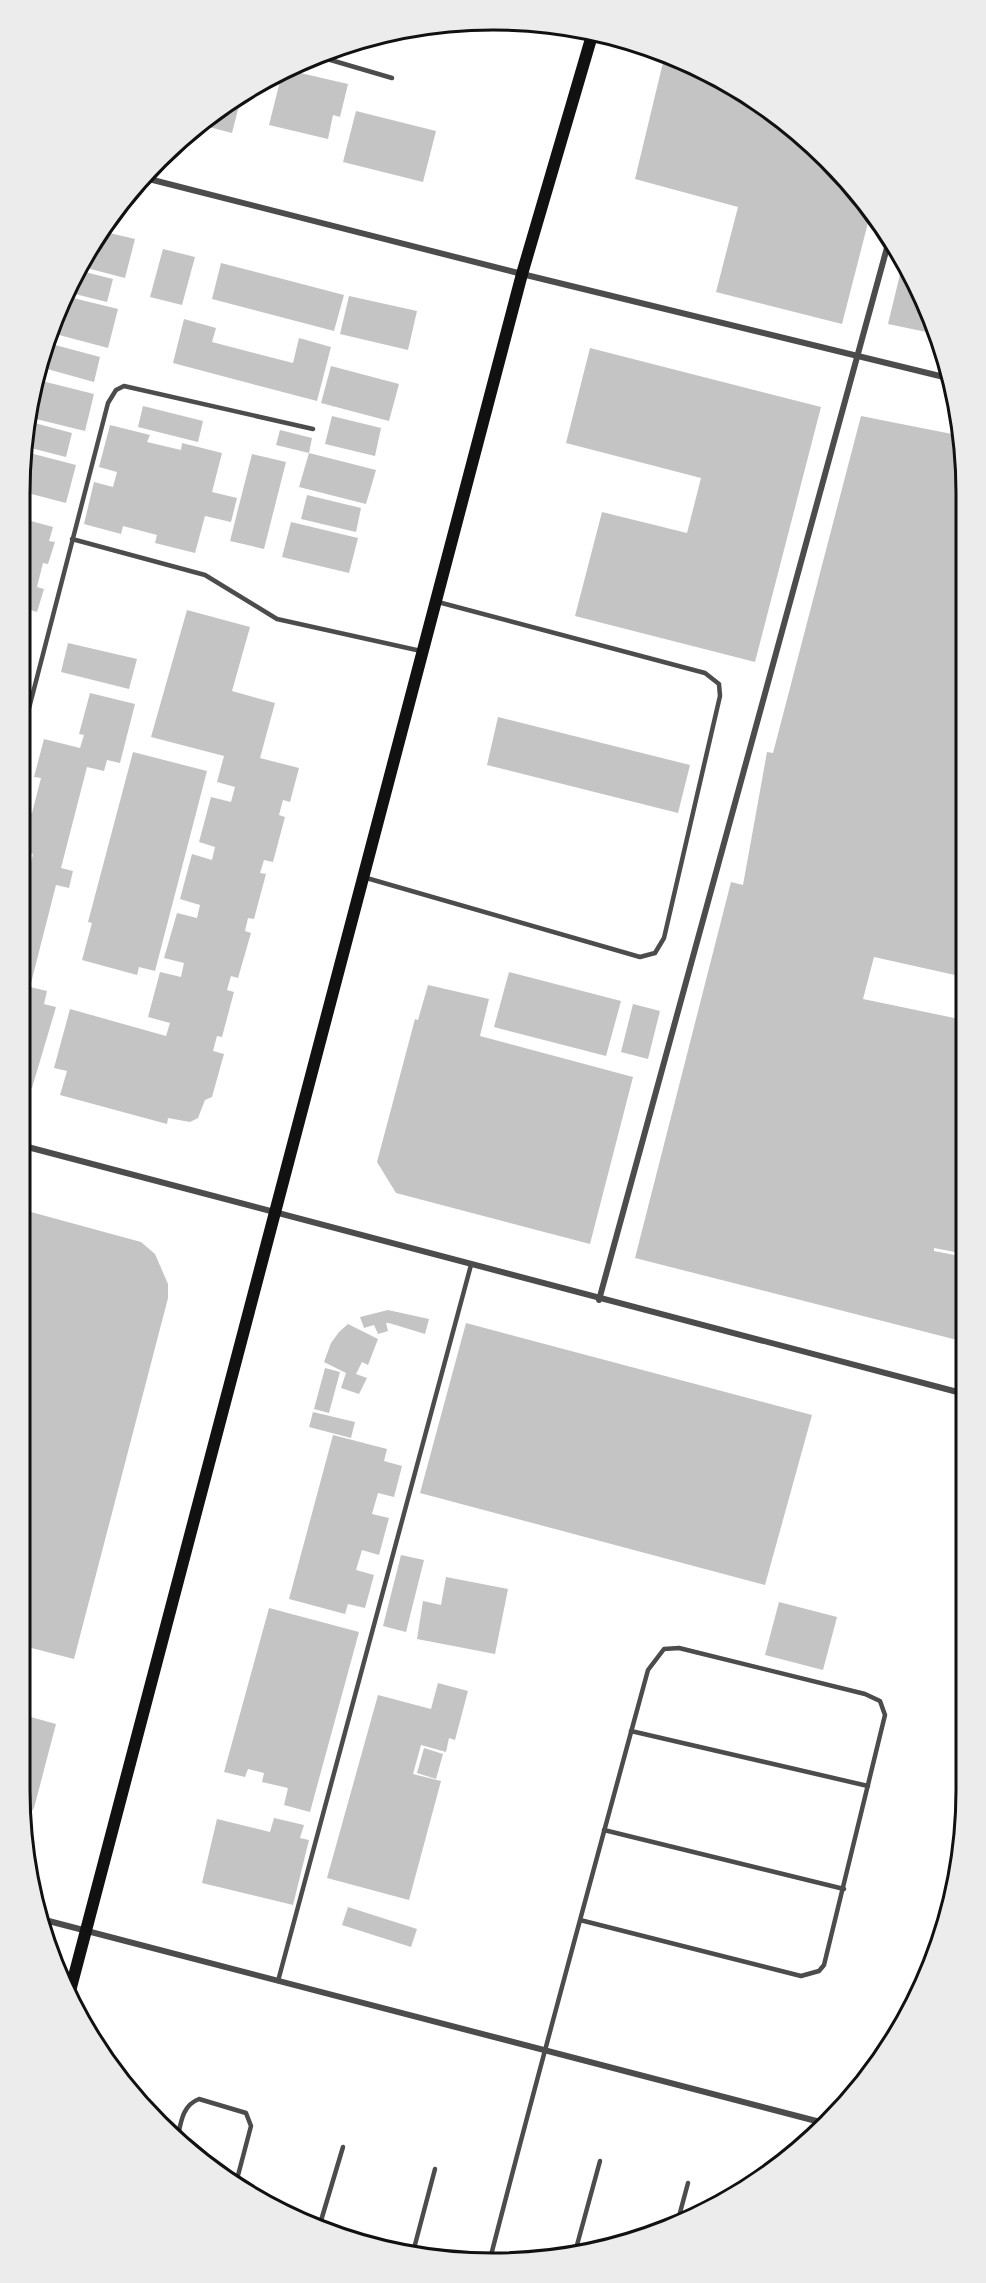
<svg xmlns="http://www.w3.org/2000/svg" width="986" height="2283" font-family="'Source Sans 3',sans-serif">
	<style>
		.building { fill: #c4c4c4 }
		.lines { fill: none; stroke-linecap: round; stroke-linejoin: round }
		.service { stroke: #4c4c4c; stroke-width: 4.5 }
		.minor { stroke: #4c4c4c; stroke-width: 6 }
		.secondary { stroke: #111; stroke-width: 12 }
		.rim { fill: none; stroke: #111; stroke-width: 3 }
	</style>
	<rect width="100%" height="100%" fill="#fff"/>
	<!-- building -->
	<g class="building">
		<polygon points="665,54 756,99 849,181 870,215 842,324 716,292 738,207 635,179"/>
		<polygon points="283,69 348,84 340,117 333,115 328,139 269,125"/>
		<polygon points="242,94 232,133 197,124 205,117"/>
		<polygon points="356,111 436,131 423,182 343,162"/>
		<polygon points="101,231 135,239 125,278 79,266"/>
		<polygon points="163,249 195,257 182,305 150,297"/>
		<polygon points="221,263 344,295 334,331 212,299"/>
		<polygon points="902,266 930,311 936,334 888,324"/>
		<polygon points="77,270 113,279 107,302 67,292"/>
		<polygon points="65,296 118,309 108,348 48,332"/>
		<polygon points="349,296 417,311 408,350 340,334"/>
		<polygon points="184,319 216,328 212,342 293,363 299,338 331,347 317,401 173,363"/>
		<polygon points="44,342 100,357 94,382 40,367"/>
		<polygon points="590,348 821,407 755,662 575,616 602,512 687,533 701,478 566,443"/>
		<polygon points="331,366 399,384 389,421 321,403"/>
		<polygon points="38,380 94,394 85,431 32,418"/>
		<polygon points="143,406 203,421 198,442 138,427"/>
		<polygon points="332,416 381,428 375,456 325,444"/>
		<polygon points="861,416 962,436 964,977 874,957 863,999 964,1020 965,1254 934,1248 934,1251 965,1257 965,1342 635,1258 731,882 743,885 767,752 773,753"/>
		<polygon points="31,422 72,433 66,457 27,447"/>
		<polygon points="110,425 150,435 147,442 181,450 182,443 222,453 212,492 237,498 231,522 205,516 195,553 155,543 157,535 123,526 121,534 84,524 94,482 113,487 117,472 99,467"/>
		<polygon points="280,430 312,438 309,453 276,445"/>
		<polygon points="26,452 76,465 66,503 20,491"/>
		<polygon points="309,453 376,470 366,504 299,487"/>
		<polygon points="252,454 286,462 264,549 230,541"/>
		<polygon points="307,495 361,508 356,532 301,519"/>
		<polygon points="20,518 53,527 49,541 55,542 48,564 43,563 37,587 44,589 37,612 31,610 28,625 20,623"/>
		<polygon points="291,522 358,538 349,573 282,557"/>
		<polygon points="187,610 250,627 232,691 275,703 260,758 299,768 290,802 283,800 279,815 285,817 273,862 264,860 260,873 266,874 254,919 248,918 245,931 251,933 238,978 231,976 227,990 234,992 222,1037 217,1036 213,1051 224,1054 212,1097 205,1100 198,1118 190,1122 168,1118 167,1124 60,1095 67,1071 54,1068 70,1009 166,1036 170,1023 148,1017 160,972 181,977 184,963 164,958 177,913 197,918 200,905 180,899 192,854 212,860 215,847 199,842 211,797 231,802 235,787 217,782 224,756 151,737"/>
		<polygon points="20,632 26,634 22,648 27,650 21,671"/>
		<polygon points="68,643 137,659 129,689 61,672"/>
		<polygon points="90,693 135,704 120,763 107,760 104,771 87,767 61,868 73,871 69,888 56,885 30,987 47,991 44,1004 56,1007 32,1088 20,1085 20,883 26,884 33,854 20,851 20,830 24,812 32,813 41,778 34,777 44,739 80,748 84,735 79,734"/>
		<polygon points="498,717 690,765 678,813 487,765"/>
		<polygon points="133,752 207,771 155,971 139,967 137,975 82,960 92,923 88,922"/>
		<polygon points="509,972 621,1001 606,1056 494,1027"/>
		<polygon points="428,985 489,999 480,1036 633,1077 590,1244 396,1193 377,1162 415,1019 418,1020"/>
		<polygon points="633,1004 660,1011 648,1059 621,1052"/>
		<polygon points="20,1209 141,1242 155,1254 168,1284 168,1298 74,1659 20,1645"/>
		<polygon points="388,1310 429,1319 425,1334 389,1323 386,1323 388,1331 378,1334 374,1325 364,1328 360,1317"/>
		<polygon points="466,1323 812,1415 765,1585 420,1493"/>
		<polygon points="348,1324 378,1339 368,1365 362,1362 356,1374 367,1378 359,1394 341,1388 346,1373 324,1362 331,1343 339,1332"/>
		<polygon points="325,1368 340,1372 329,1413 314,1409"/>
		<polygon points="313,1412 355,1422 351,1438 309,1427"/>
		<polygon points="333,1435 387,1449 384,1461 402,1466 394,1497 378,1493 372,1514 389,1518 379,1555 362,1550 356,1570 374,1575 365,1608 348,1604 345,1614 289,1599"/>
		<polygon points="401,1555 424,1560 406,1632 383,1626"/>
		<polygon points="446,1577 508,1589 495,1654 417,1639 423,1601 441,1605"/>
		<polygon points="779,1602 837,1617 823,1670 765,1655"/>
		<polygon points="269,1608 359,1632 310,1812 284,1805 288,1788 262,1782 264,1773 248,1769 245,1777 224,1772"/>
		<polygon points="438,1683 468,1691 455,1740 449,1738 446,1752 421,1745 413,1774 441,1781 409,1900 327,1878 378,1695 431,1709"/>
		<polygon points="20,1714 56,1724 34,1808 25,1821 20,1790"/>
		<polygon points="424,1748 443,1754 436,1779 417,1773"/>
		<polygon points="274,1818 304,1825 300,1838 309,1840 293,1905 202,1883 217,1819 270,1832"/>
		<polygon points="348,1907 417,1929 411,1947 342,1925"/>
	</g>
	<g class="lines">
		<!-- service -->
		<g class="service">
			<polyline points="317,56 392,78"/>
			<polyline points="72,539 205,575 277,619 421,651"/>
			<polyline points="20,743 108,403 116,390 124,386 313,429"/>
			<polyline points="363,877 640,957 655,953 664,938 720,696 719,684 705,673 438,602"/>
			<polyline points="631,1731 868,1786"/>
			<polyline points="604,1830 844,1889"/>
			<polyline points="278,1981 471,1265"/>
			<path d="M178,2136c3,-15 5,-31 21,-37l47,14 5,13 -15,57"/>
			<polyline points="678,2220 688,2183"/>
			<polyline points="320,2224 343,2147"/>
			<polyline points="412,2256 435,2169"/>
			<polyline points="574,2256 600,2161"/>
			<path d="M489,2263c51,-198 105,-395 159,-593l16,-21 15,-1 186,46 15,7 5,14 -61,250 -5,6 -18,5 -221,-56"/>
		</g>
		<!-- minor -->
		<g class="minor">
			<polyline points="141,177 522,274 948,378"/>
			<polyline points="20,1145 965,1394"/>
			<polyline points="599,1300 888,244"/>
			<polyline points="41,1919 824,2123"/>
		</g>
		<!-- secondary -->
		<polyline class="secondary" points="69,1995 522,274 593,32"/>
	</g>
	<!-- crop -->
	<path d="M0 0H986V2283H0ZM493 30H493A463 463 0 0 1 956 493V1790A463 463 0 0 1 493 2253H493A463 463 0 0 1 30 1790V493A463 463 0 0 1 493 30Z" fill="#ececec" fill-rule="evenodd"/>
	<path class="rim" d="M493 30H493A463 463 0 0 1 956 493V1790A463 463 0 0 1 493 2253H493A463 463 0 0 1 30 1790V493A463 463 0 0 1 493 30Z"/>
</svg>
